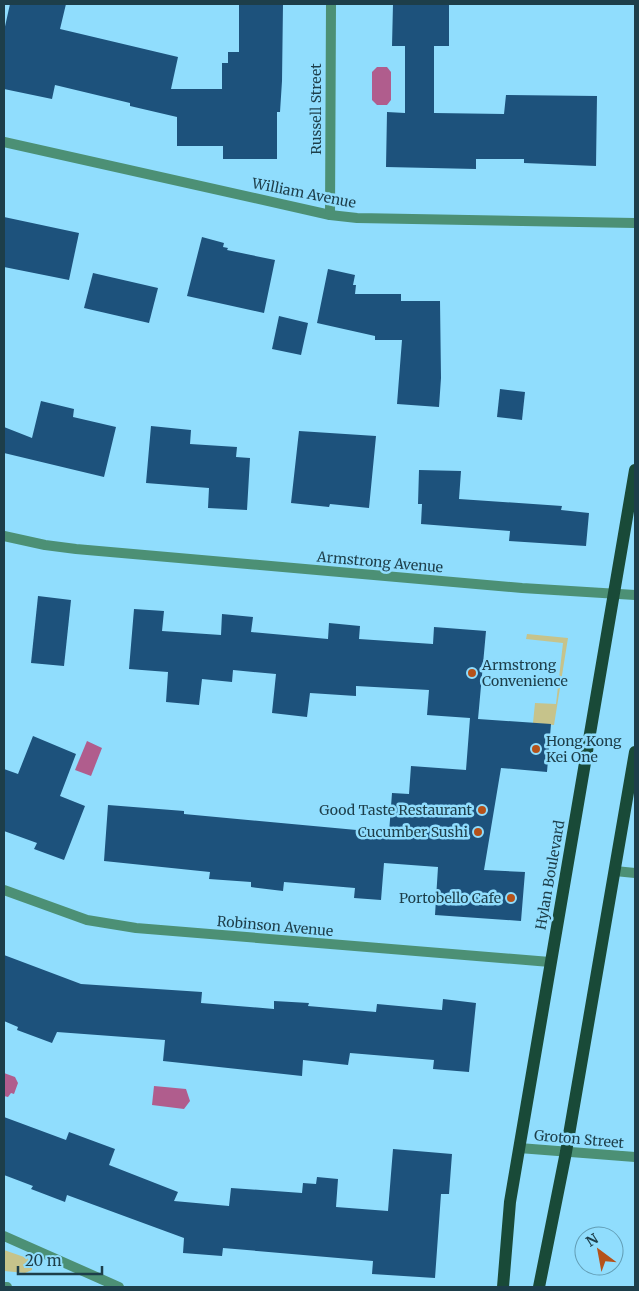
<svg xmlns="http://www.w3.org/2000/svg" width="639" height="1291" font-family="Merriweather,serif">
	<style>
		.green { fill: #c6c38b }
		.water { fill: #b05d8d }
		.building { fill: #1d527c }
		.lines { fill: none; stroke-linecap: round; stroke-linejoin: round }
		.minor { stroke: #4c9075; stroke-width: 10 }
		.tertiary { stroke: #4c9075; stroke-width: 10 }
		.primary { stroke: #194a38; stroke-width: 12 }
		.poi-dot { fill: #b5521a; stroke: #90ddfd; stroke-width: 2 }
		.labels { text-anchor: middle; stroke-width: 5; stroke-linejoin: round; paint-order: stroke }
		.street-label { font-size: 14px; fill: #1d3e4a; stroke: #90ddfd }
		.poi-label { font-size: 14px; fill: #1d3e4a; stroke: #90ddfd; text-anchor: end }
	</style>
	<rect width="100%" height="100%" fill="#90ddfd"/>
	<!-- green -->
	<g class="green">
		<polygon points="527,634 568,638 554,725 533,723 535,703 556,704 563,643 526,639"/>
		<polygon points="4,1250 27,1258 32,1263 32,1270 25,1273 4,1271"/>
	</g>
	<!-- water -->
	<g class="water">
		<polygon points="377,67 387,67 391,72 391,100 387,105 377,105 372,100 372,72"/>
		<polygon points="87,741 102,748 91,776 75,770"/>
		<polygon points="4,1073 15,1077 18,1083 14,1094 11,1093 8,1097 4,1096"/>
		<polygon points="154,1086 186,1089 190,1101 184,1109 152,1105"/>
	</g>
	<!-- building -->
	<g class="building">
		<polygon points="10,4 66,4 60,29 178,57 171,89 222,89 222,63 228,63 228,52 239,52 239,4 283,4 282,81 280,112 277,112 277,159 223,159 223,146 177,146 177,117 130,106 130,103 55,85 52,99 4,89 4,31"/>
		<polygon points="393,4 449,4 449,46 434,46 434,113 504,114 506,95 597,96 596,166 524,163 524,159 476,159 476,169 386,167 387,112 405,113 405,46 392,46"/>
		<polygon points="4,217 79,233 69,280 4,267"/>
		<polygon points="202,237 224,243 223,247 228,248 227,250 275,260 264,313 187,296"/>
		<polygon points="328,269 355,275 353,285 356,285 355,294 401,294 401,301 440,301 441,378 439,407 397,404 402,340 375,340 375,336 317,323"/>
		<polygon points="93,273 158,288 149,323 84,308"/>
		<polygon points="279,316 308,323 301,355 272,349"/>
		<polygon points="500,389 525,392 522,420 497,417"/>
		<polygon points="41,401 74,409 73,417 116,427 104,477 4,453 4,427 32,438"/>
		<polygon points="151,426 191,430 190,444 237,447 236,457 250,458 247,510 208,508 209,488 146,483"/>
		<polygon points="299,431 376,436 369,508 330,504 329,507 291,503"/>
		<polygon points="419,470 461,471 459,499 562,506 561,510 589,513 586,546 509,541 510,531 421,524 422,504 418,504"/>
		<polygon points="38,596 71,600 64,666 31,663"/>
		<polygon points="134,609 164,611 162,631 221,635 222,614 253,617 251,632 328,639 329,623 360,626 359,639 433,644 434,627 486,631 478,719 551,724 547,772 501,768 484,870 525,872 521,921 435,915 438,867 384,863 381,900 354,898 355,888 284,882 283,891 251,887 251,882 209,879 210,872 104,861 108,805 184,811 184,814 389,833 392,793 409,794 411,766 466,770 470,718 427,715 429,690 356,686 356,696 310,693 307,717 272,713 276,674 233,670 232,682 202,679 199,705 166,702 168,672 129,669"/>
		<polygon points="33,736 76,754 60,796 85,806 64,860 34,849 37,843 4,831 4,769 18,774"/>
		<polygon points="4,955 81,984 202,992 201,1003 274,1009 274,1001 309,1003 308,1006 376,1012 377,1004 442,1010 443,999 476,1003 469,1072 433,1069 434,1060 350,1053 348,1065 303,1060 302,1076 163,1061 165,1040 57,1032 52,1043 17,1030 18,1027 4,1021"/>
		<polygon points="4,1117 66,1140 69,1132 115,1149 109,1165 178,1192 174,1201 229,1206 231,1188 302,1193 303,1183 316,1184 317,1177 338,1179 336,1207 388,1211 393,1149 452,1154 449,1194 441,1194 435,1278 372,1274 373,1261 223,1248 222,1256 183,1253 184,1238 67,1195 65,1202 31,1189 33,1186 4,1175"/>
	</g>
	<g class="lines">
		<!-- minor -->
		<g class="minor">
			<polyline points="4,142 330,215 357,218 635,223"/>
			<polyline points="330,215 331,4"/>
			<polyline points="615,871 635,873"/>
			<polyline points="4,890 87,920 136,928 550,962"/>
			<polyline points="519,1148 635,1157"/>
			<polyline points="4,1236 119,1287"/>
			<polyline points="4,1287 7,1287"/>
		</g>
		<!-- tertiary -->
		<polyline class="tertiary" points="4,536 45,545 76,549 522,588 635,595"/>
		<!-- primary -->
		<g class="primary">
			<polyline points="503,1287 510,1202 635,470"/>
			<polyline points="539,1287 566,1152 635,752"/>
		</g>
	</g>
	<!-- markers -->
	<g class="poi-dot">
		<circle cx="472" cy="673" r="5"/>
		<circle cx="536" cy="749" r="5"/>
		<circle cx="482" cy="810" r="5"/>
		<circle cx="478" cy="832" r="5"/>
		<circle cx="511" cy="898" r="5"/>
	</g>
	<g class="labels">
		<!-- street labels -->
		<g class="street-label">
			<text transform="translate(316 109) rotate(-90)" y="5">Russell Street</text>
			<text transform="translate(304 193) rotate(11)" y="5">William Avenue</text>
			<text transform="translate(380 562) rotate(5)" y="5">Armstrong Avenue</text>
			<text transform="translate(550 875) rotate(-80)" y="5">Hylan Boulevard</text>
			<text transform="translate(275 926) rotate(5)" y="5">Robinson Avenue</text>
			<text transform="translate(579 1139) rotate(5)" y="5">Groton Street</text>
		</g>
		<!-- poi labels -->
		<g class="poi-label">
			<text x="482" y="670" text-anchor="start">Armstrong<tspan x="482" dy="16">Convenience</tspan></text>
			<text x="546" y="746" text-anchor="start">Hong Kong<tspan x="546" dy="16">Kei One</tspan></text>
			<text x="472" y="815">Good Taste Restaurant</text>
			<text x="468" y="837">Cucumber Sushi</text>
			<text x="501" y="903">Portobello Cafe</text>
		</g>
	</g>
	<!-- border -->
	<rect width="639" height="1291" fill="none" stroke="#1d3e4a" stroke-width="10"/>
	<!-- north arrow -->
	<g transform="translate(599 1251) rotate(328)"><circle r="24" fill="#90ddfd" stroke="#629db5"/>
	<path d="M0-4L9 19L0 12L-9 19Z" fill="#b5521a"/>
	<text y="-8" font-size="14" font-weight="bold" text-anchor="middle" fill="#1d3e4a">N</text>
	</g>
	<!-- scale -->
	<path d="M18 1266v8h84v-8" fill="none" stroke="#1d3e4a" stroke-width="2.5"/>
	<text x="25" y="1266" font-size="15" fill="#1d3e4a" stroke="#90ddfd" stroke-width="4" paint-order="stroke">20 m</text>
</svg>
